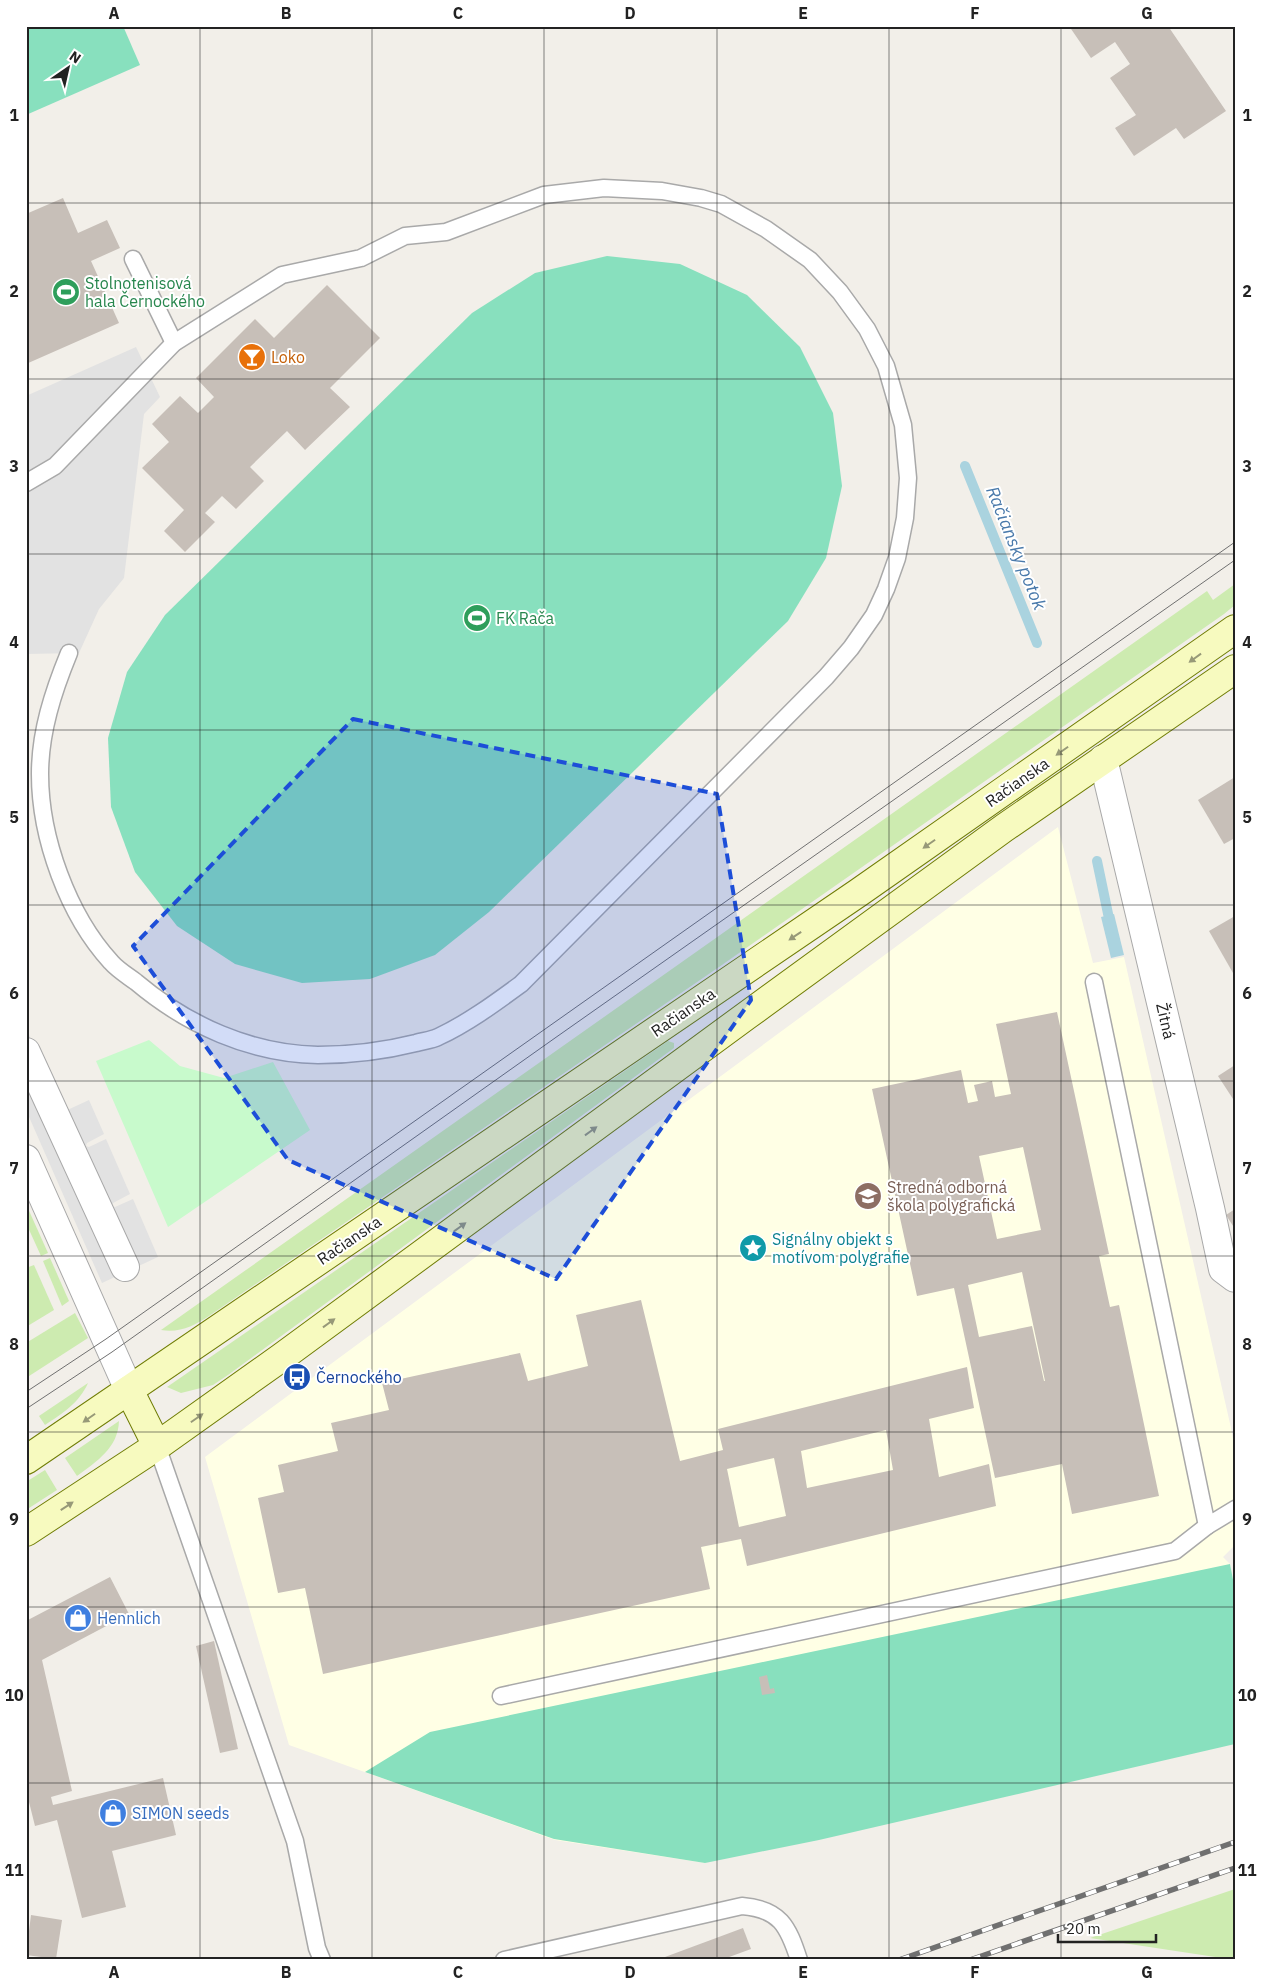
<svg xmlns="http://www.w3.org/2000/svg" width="1261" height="1986" font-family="'IBM Plex Sans',sans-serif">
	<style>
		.education { fill: #ffffe5 }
		.grass { fill: #cdebb0 }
		.park { fill: #c8facc }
		.pitch { fill: #88e0be }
		.parking { fill: #e2e2e2 }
		.water { fill: #aad3df }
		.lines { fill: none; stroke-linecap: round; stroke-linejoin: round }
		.stream { stroke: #aad3df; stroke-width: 10 }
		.building { fill: #c7bfb8; fill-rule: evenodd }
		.lane-casing { stroke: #a9a9a9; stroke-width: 19 }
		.street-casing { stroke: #a9a9a9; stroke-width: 30 }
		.secondary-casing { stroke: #707d05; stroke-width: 30 }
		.lane { stroke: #fff; stroke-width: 16 }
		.street { stroke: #fff; stroke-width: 28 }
		.secondary { stroke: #f7fabf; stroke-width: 28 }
		.tram { stroke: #707070; stroke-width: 1 }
		.rail-casing { stroke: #707070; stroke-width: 5.5 }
		.rail { stroke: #fff; stroke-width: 4; stroke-dasharray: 11; stroke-linecap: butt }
		.oneway { fill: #979978 }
		.marked { fill: #1d4ed8; fill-opacity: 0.2; stroke: #1d4ed8; stroke-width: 4; stroke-dasharray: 10 6; stroke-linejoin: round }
		.grid { fill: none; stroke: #222; stroke-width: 1; stroke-opacity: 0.55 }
		.labels { text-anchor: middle; stroke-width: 4; stroke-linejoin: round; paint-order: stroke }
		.leisure-label { font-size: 16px; fill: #27864d; stroke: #fff; text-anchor: start }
		.food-label { font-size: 16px; fill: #c56008; stroke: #fff; text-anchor: start }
		.street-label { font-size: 16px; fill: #222; stroke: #fff }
		.education-label { font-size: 16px; fill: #785e54; stroke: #fff; text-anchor: start }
		.culture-label { font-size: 16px; fill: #0d838f; stroke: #fff; text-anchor: start }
		.transit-label { font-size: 16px; fill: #164399; stroke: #fff; text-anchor: start }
		.shop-label { font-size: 16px; fill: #366cbe; stroke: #fff; text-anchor: start }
		.water-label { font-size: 18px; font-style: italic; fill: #4a7aab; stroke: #fff }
		.neatline { fill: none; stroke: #222; stroke-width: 2 }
		.grid-label { font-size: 16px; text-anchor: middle; font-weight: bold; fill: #222 }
	</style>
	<rect width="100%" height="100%" fill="#f2efe9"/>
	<!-- education -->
	<polygon class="education" points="1058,827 1093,963 1124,957 1231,1428 1235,1451 1235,1545 1223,1557 1230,1564 1235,1590 705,1863 555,1840 289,1745 205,1457"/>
	<!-- grass -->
	<g class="grass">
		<path d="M1235,584v21l-11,9 -505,353 -510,349c-15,10 -29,17 -48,14l1046,-739 6,9z"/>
		<polygon points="668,1041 674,1043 674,1048 228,1375 213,1385 181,1393 167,1387"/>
		<polygon points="26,1204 48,1253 41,1256 26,1223"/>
		<polygon points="50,1258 69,1301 62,1306 43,1261"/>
		<polygon points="34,1265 54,1310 26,1327 26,1268"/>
		<polygon points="75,1313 88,1338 26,1378 26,1343"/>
		<path d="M88,1383c-9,20 -25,30 -43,42l-6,-9z"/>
		<path d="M119,1421c-1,27 -22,40 -42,55l-12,-18z"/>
		<polygon points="45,1470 57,1490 26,1510 26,1482"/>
		<polygon points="1235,1889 1235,1960 1090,1938"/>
	</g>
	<!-- park -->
	<polygon class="park" points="149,1040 180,1066 224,1078 273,1062 310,1130 168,1227 96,1061"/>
	<!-- pitch -->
	<g class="pitch">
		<polygon points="26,26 123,26 140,65 26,115"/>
		<polygon points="607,256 680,264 747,295 800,347 833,413 842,486 826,558 788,621 489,912 435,955 370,979 302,983 235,964 177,926 135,872 111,807 108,738 127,672 165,615 472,313 535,273"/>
		<polygon points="1230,1564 1235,1590 1235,1744 819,1840 705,1863 554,1839 365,1772 430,1732"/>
	</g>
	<!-- parking -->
	<g class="parking">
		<polygon points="136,347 160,397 144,414 124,578 99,609 79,653 26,654 26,396"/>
		<polygon points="26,1028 63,1112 89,1100 104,1134 87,1143 86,1146 89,1147 106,1139 130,1194 113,1203 112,1206 115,1207 133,1199 158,1257 102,1283 26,1110"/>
	</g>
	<!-- water -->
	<polygon class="water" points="1114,914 1124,955 1111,958 1101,917"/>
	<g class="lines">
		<!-- stream -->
		<g class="stream">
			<polyline points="965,466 1037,643"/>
			<polyline points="1097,861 1111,928"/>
		</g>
	</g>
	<!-- building -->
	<g class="building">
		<polygon points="1069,26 1168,26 1226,111 1184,139 1176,128 1134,156 1115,128 1136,115 1110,78 1130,64 1115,42 1091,58"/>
		<polygon points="63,198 78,233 107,220 120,248 91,261 119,323 26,364 26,214"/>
		<polygon points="327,285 380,338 330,388 350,407 305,450 287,431 250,467 264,481 236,509 222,496 205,513 215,522 185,552 164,531 184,510 142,468 169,442 152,424 180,396 198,413 214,397 196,378 255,319 274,338"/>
		<polygon points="1235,777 1235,838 1224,844 1198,800"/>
		<polygon points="1235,916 1235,972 1233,973 1209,931"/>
		<path d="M1057,1012l52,242 -10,2 11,51 9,-2 40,191 -87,18 -10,-50 -67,14 -41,-190 -37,8 -45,-207 89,-19 7,33 10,-2 -4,-16 18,-4 3,16 16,-3 -15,-70zM1023,1147l18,83 -44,9 -18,-83zM1022,1272l23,109h-1l-12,-55 -53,11 -11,-52z"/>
		<polygon points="1235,1065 1235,1102 1218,1076"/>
		<polygon points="1235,1209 1235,1229 1226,1215"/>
		<path d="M641,1300l39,161 43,-11 -5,-21 249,-62 7,41 -45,11 10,58 50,-13 7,42 -249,60 -6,-27 -40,8 9,42 -387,85 -18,-86 -27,5 -20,-95 26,-6 -6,-27 60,-14 -7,-28 58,-13 -7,-27 138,-30 8,28 60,-15 -12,-51zM886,1430l7,40 -86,18 -6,-37zM774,1458l12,58 -47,11 -12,-58z"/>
		<polygon points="110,1577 129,1614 42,1660 72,1791 51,1797 53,1805 163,1778 176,1835 112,1851 126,1907 82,1918 57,1820 35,1826 26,1790 26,1621"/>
		<polygon points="214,1641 238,1749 220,1753 196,1646"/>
		<polygon points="767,1675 770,1689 774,1688 775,1693 762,1695 759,1677"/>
		<polygon points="31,1915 62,1920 56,1959 26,1955"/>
		<polygon points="743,1928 751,1949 721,1960 666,1960 665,1957"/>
	</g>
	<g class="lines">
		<!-- lane casing -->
		<g class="lane-casing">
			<g id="lane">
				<polyline points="133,259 174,343"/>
				<path d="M26,483l29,-17 119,-123 108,-68 79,-17 44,-22 41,-4 98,-37 60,-7 58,3 39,7 20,6 45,25 44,31 30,32 27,37 19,37 17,59 5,53 -3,40 -8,40 -11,31 -12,26 -23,33 -25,29 -305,307c-26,19 -53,39 -83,53 -6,3 -15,4 -22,6 -32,8 -65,12 -98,12 -67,-1 -131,-30 -182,-73 -8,-6 -18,-12 -25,-20 -43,-47 -71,-124 -71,-188 0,-42 13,-82 29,-121"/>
				<polyline points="1094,982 1207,1526 1235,1509"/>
				<polyline points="157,1446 295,1841 317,1948 322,1960"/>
				<polyline points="501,1696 1175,1551 1207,1526"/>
				<path d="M504,1960l238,-54c38,3 46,20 57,54"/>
			</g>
		</g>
		<!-- street casing -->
		<g class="street-casing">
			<g id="street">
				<polyline points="1103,759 1210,1208 1223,1269 1235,1278"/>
				<polyline points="26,1052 125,1267"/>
				<polyline points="26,1159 129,1390"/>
			</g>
		</g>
		<!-- secondary casing -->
		<g class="secondary-casing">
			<g id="secondary">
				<polyline points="129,1390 157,1446"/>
				<polyline points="26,1460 858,893 1235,629"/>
				<polyline points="26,1532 157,1446 282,1357 746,1016 1004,828 1235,669"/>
			</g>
		</g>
		<!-- lane -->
		<use href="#lane" class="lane"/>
		<!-- street -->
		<use href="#street" class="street"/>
		<!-- secondary -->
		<use href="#secondary" class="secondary"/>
		<!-- tram -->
		<g class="tram">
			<polyline points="26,1392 106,1339 1235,542"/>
			<polyline points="26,1409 112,1352 555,1038 1235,560"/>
		</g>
		<!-- rail casing -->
		<g class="rail-casing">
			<g id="rail">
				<polyline points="899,1960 1235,1842"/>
				<polyline points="970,1960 1235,1868"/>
			</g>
		</g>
		<!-- rail -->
		<use href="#rail" class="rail"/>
	</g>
	<!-- one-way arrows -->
	<defs><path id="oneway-solid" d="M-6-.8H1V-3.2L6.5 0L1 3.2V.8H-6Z" transform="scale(1.25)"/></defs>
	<g class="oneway">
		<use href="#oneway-solid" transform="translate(1195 658) rotate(144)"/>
		<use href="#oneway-solid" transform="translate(1062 751) rotate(145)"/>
		<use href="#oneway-solid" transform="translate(929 844) rotate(145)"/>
		<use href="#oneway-solid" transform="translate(795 936) rotate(146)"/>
		<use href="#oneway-solid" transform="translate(591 1131) rotate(-36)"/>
		<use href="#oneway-solid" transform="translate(460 1227) rotate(-36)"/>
		<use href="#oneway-solid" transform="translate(329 1323) rotate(-36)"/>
		<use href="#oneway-solid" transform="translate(89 1418) rotate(145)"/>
		<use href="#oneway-solid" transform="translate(197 1418) rotate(-35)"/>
		<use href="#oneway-solid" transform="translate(67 1506) rotate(-33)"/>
	</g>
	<!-- marked area -->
	<path class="marked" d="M353,719l364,75 34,206 -195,279 -268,-119 -155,-214z"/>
	<!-- grid -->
	<path class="grid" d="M200,26v1934M372,26v1934M544,26v1934M717,26v1934M889,26v1934M1061,26v1934M26,203h1209M26,379h1209M26,554h1209M26,730h1209M26,905h1209M26,1081h1209M26,1256h1209M26,1432h1209M26,1607h1209M26,1783h1209"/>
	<!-- icons -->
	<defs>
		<g id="stadium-disc" transform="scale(1.4375)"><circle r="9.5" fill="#2e9e5b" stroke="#fff"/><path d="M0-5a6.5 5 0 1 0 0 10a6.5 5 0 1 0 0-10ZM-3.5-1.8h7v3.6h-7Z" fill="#fff"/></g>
		<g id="bar-disc" transform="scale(1.4375)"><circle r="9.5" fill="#e8710a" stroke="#fff"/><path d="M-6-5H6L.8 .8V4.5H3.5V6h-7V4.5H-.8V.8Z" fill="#fff"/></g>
		<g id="school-disc" transform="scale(1.4375)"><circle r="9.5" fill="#8d6e63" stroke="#fff"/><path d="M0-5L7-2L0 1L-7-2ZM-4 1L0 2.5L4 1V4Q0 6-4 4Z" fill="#fff"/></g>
		<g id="sight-disc" transform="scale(1.4375)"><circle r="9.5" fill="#0f9aa8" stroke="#fff"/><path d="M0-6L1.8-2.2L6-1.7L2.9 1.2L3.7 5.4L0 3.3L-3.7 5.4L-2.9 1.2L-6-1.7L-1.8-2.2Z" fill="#fff"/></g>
		<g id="bus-disc" transform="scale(1.4375)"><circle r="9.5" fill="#1a4fb4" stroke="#fff"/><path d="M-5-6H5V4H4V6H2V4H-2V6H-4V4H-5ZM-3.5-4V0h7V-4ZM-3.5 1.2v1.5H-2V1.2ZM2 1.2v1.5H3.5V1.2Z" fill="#fff"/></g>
		<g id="shop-disc" transform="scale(1.4375)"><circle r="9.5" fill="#3f7fe0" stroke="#fff"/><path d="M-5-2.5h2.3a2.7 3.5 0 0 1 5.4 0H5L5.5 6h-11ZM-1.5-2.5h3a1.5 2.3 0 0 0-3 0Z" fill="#fff"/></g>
	</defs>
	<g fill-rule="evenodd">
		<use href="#stadium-disc" x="66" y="292"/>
		<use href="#bar-disc" x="252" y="357"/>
		<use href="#stadium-disc" x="477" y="618"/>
		<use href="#school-disc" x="868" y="1196"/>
		<use href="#sight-disc" x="753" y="1248"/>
		<use href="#bus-disc" x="297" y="1377"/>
		<use href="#shop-disc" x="78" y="1618"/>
		<use href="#shop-disc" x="113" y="1813"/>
	</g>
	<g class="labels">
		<!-- leisure labels -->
		<g class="leisure-label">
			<text x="85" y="289">Stolnotenisová<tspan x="85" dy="18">hala Černockého</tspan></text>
			<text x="496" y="624">FK Rača</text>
		</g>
		<!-- food labels -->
		<g class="food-label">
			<text x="271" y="363">Loko</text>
		</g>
		<!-- street labels -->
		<g class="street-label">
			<text transform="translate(1017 782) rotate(-35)" y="6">Račianska</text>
			<text transform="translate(683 1012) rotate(-34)" y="6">Račianska</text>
			<text transform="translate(1166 1021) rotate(77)" y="6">Žitná</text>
			<text transform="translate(349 1240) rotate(-34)" y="6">Račianska</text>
		</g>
		<!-- education labels -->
		<g class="education-label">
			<text x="887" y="1193">Stredná odborná<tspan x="887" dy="18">škola polygrafická</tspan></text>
		</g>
		<!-- culture labels -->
		<g class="culture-label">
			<text x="772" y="1245">Signálny objekt s<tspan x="772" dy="18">motívom polygrafie</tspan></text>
		</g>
		<!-- transit labels -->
		<g class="transit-label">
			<text x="316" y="1383">Černockého</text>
		</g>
		<!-- shop labels -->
		<g class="shop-label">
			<text x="97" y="1624">Hennlich</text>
			<text x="132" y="1819">SIMON seeds</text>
		</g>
		<!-- water labels -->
		<g class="water-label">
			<text transform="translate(1016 548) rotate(68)" y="6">Račiansky potok</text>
		</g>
	</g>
	<!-- border -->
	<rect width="1261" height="1986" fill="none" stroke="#ffffff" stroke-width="55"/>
	<!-- north arrow -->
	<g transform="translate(68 68) rotate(34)" stroke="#ffffff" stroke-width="4" paint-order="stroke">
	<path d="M0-4L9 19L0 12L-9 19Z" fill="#222222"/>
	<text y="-8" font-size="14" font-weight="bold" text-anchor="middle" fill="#222222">N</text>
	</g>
	<!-- scale -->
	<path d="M1058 1934v8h98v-8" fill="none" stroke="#222222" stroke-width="2.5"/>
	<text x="1066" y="1934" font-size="15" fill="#222222" stroke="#ffffff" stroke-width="4" paint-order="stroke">20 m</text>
	<rect x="28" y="28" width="1206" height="1930" class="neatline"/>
	<g class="grid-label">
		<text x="114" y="19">A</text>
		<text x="286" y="19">B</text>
		<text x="458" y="19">C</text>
		<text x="630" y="19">D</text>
		<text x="803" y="19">E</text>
		<text x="975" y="19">F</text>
		<text x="1147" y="19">G</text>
		<text x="14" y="121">1</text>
		<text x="1247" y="121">1</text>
		<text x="14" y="297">2</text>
		<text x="1247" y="297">2</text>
		<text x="14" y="472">3</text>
		<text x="1247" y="472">3</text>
		<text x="14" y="648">4</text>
		<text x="1247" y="648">4</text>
		<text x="14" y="823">5</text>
		<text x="1247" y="823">5</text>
		<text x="14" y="999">6</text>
		<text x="1247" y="999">6</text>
		<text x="14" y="1174">7</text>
		<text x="1247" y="1174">7</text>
		<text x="14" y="1350">8</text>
		<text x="1247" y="1350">8</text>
		<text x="14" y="1525">9</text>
		<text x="1247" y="1525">9</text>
		<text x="14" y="1701">10</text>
		<text x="1247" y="1701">10</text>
		<text x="14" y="1876">11</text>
		<text x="1247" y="1876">11</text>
		<text x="114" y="1978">A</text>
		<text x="286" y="1978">B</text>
		<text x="458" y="1978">C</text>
		<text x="630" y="1978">D</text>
		<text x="803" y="1978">E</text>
		<text x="975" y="1978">F</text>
		<text x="1147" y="1978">G</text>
	</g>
</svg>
